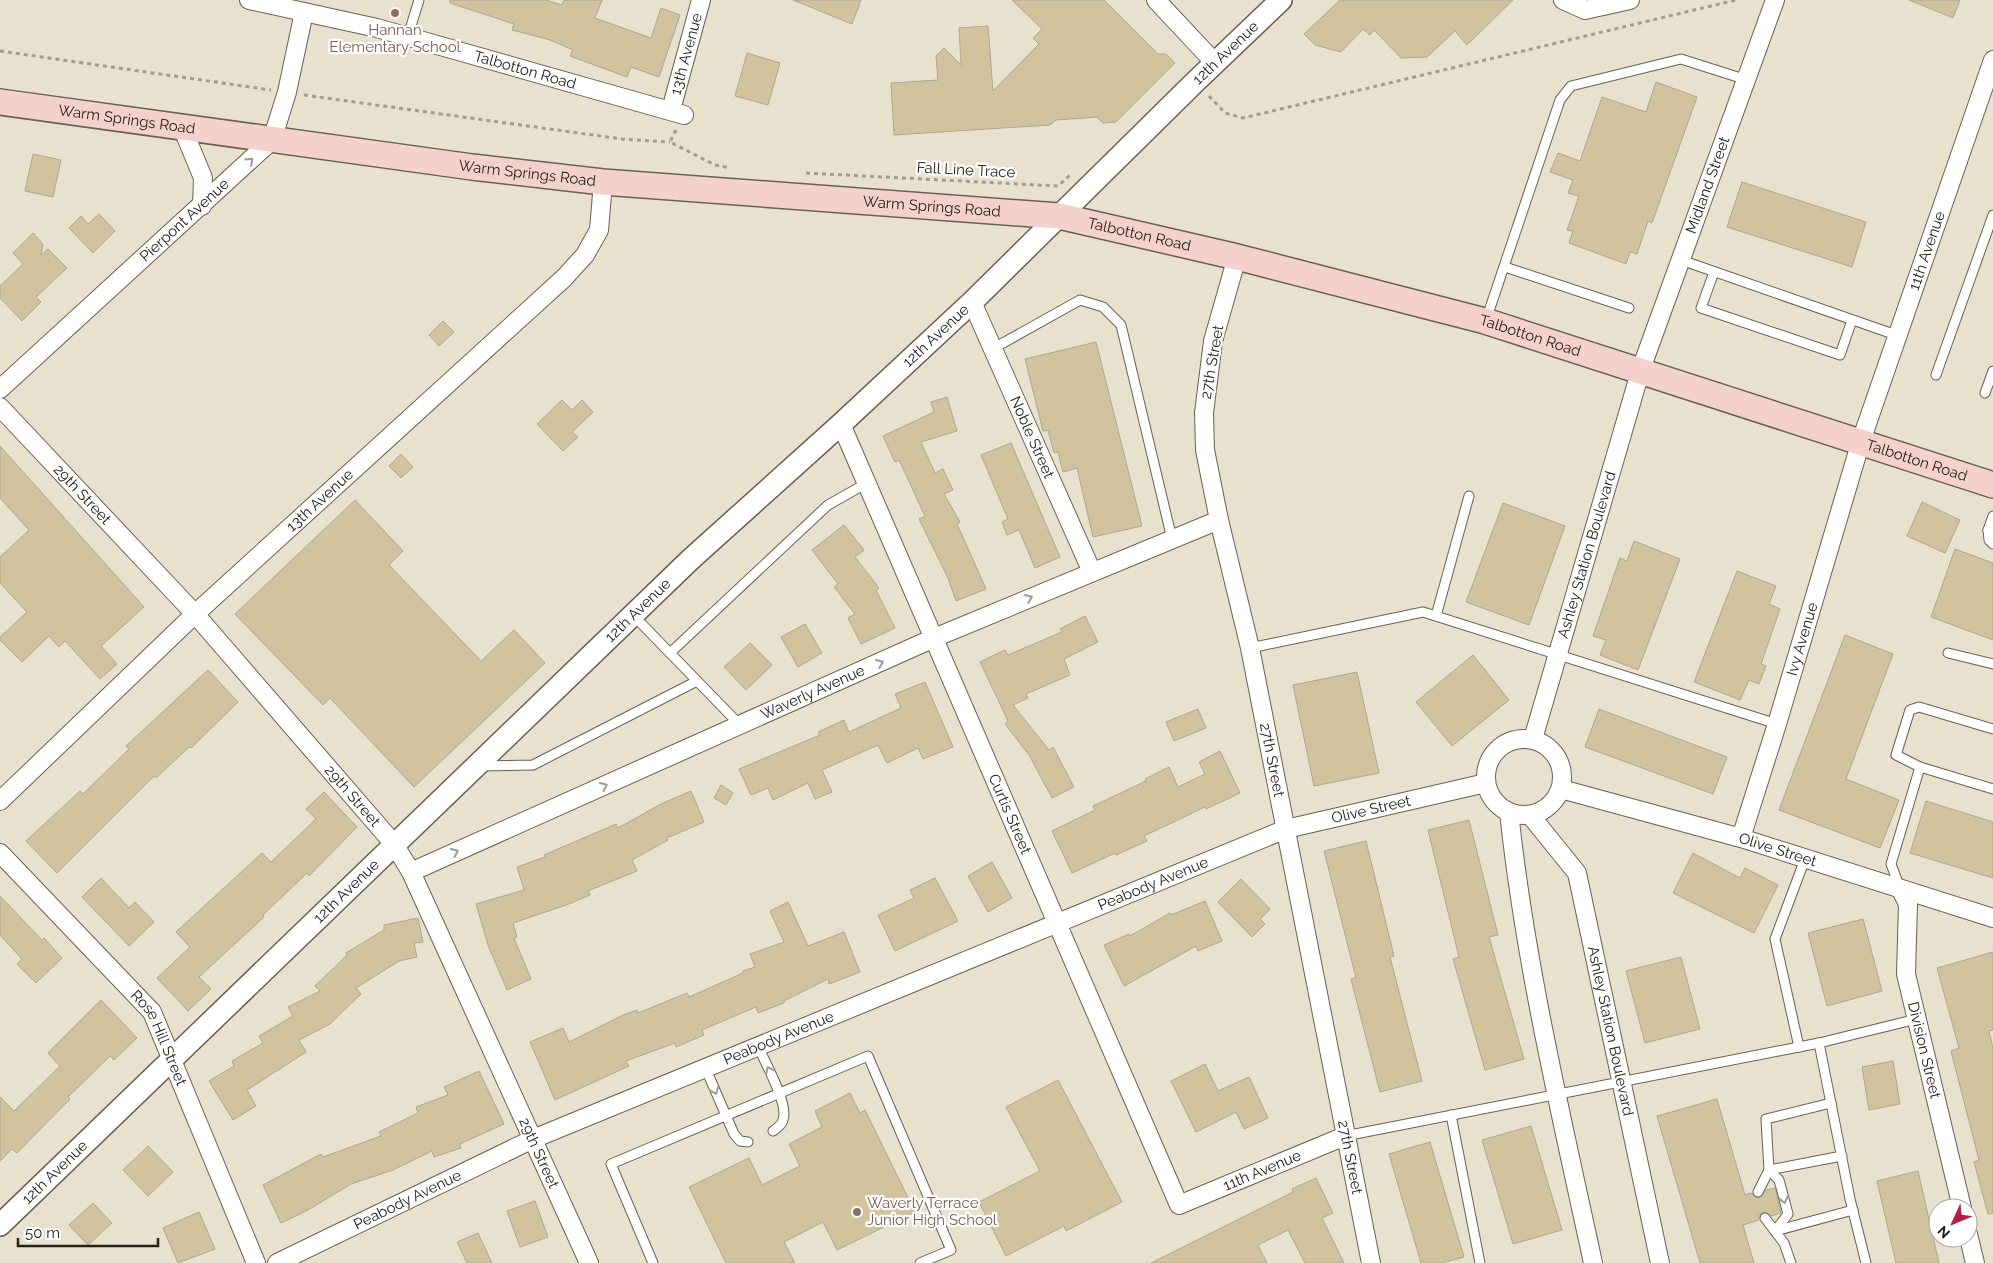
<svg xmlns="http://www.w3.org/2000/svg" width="1993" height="1263" font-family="Raleway,sans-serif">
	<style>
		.building { fill: #d1c39e; stroke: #aea795 }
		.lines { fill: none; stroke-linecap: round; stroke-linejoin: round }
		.service-casing { stroke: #686252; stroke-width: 11 }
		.minor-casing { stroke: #686252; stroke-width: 20 }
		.tertiary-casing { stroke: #686252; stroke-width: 24 }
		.secondary-casing { stroke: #686252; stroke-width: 28 }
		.path { stroke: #a39d8e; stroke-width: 3; stroke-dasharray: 4 4; stroke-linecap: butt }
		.service { stroke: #fff; stroke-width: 9 }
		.minor { stroke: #fff; stroke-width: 18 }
		.tertiary { stroke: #fff; stroke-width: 21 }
		.secondary { stroke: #f5d1cd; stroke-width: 25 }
		.oneway { stroke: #9d9c98 }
		.education-dot { fill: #8d6e63; stroke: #fff; stroke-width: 2 }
		.labels { text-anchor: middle; stroke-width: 4.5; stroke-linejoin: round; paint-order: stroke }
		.education-label { font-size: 15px; fill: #785e54; stroke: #fff }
		.street-label { font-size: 15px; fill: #25221b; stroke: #fff }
	</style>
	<rect width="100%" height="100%" fill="#e8e1ce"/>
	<!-- building -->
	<g class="building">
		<polygon points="450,0 546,0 562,5 564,0 602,0 595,18 651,38 661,8 680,15 659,77 631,67 627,77 570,56 573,50 550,40 512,30 514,24 450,3"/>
		<polygon points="793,0 861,0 852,24"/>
		<polygon points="1012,0 1104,0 1158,54 1166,54 1175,63 1116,122 1103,123 1097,117 1056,120 1050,125 894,135 891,83 938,80 936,56 944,48 961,65 959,28 988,26 993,91 1039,44 1033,38 1042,29"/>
		<polygon points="1340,0 1513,0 1467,45 1455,31 1427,57 1401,58 1374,30 1370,35 1363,29 1341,52 1315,45 1304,34"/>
		<polygon points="1909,0 1960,0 1953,18"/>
		<polygon points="747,53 780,63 768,105 735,96"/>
		<polygon points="1656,82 1697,97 1652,223 1648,221 1637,254 1630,252 1626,264 1569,243 1573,231 1567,230 1579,196 1568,193 1573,180 1550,172 1558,153 1580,161 1602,97 1646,112"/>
		<polygon points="33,154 61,160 53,197 25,191"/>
		<polygon points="1742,182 1866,222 1852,267 1727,227"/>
		<polygon points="99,214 115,231 93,253 69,228 81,216 88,224"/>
		<polygon points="33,233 43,244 41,255 48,249 67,268 36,297 41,302 22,321 0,298 0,286 23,264 13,253"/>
		<polygon points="443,321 454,332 439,346 429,335"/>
		<polygon points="1096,342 1142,526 1093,537 1077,468 1063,472 1058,452 1054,453 1048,430 1043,431 1025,359"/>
		<polygon points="947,397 957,431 921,442 935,473 943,469 953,490 944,494 960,522 957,524 986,589 956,601 948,578 919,519 925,516 899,460 895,462 883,436 934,412 931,402"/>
		<polygon points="562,400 572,410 582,400 593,412 572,432 578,437 563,451 537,424"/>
		<polygon points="1011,443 1060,557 1035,568 1019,530 1007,535 1002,522 1008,519 981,455"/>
		<polygon points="0,446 144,607 101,646 117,664 100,679 65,641 59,647 49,636 22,662 0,640 0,637 27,612 0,583 0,557 29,530 0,498"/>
		<polygon points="401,454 413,467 401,478 389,466"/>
		<polygon points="355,500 403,551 389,565 481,661 514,630 545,663 414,787 330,698 323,705 235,614"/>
		<polygon points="1922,502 1960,520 1945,553 1907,536"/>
		<polygon points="1503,503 1565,526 1529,625 1466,602"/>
		<polygon points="844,525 864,550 855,557 879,588 876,590 895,628 861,644 848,618 855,614 834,587 838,584 812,550"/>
		<polygon points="1634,541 1680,559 1638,670 1600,655 1606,640 1593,636 1620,558 1627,561"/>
		<polygon points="1955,549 1993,563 1993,640 1931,617"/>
		<polygon points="1737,571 1776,586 1769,604 1780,609 1761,664 1766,666 1759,684 1749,680 1740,700 1694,682"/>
		<polygon points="1085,616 1098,642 1064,659 1070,675 1026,694 1028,698 1013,705 1049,750 1053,747 1074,787 1052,798 1029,755 1005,724 1008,721 980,662 1005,650 1008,655 1062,632 1060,629"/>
		<polygon points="805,624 822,653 798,667 781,637"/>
		<polygon points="1845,635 1893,654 1846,779 1899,800 1880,848 1779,810"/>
		<polygon points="750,643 772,665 746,690 724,667"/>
		<polygon points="1473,655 1509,700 1452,746 1416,702"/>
		<polygon points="208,670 238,702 191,748 189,747 156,778 154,776 57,873 26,841 80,791 83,794 129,749 126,746"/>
		<polygon points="1357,672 1379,773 1314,786 1293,685"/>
		<polygon points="925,682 953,747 923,759 918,748 887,763 878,745 822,770 832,792 815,799 808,783 773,800 768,788 751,795 739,769 820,735 818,732 844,720 849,732 901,708 895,694"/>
		<polygon points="1198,709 1206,728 1174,741 1166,722"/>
		<polygon points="1599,709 1727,757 1713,794 1585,747"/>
		<polygon points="1220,751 1240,793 1206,809 1205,807 1144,836 1147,841 1116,855 1115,853 1072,873 1052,831 1095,810 1093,806 1146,781 1145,779 1169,767 1178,787 1205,774 1199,762"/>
		<polygon points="721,785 733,793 726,805 714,798"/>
		<polygon points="691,791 704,822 667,838 668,840 632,860 637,871 588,891 590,895 569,904 513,923 517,937 514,938 531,979 507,990 488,945 476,904 524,890 517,867 545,857 544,855 616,824 618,828 661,804"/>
		<polygon points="324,792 357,827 309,876 307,873 263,915 264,917 199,977 211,989 188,1011 157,978 190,947 176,932 262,853 271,862 316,819 306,809"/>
		<polygon points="1926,801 1993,822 1993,878 1910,853"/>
		<polygon points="1469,820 1498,935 1489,937 1524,1059 1485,1070 1453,959 1459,957 1428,830"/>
		<polygon points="1366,841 1394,956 1390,957 1422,1081 1380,1092 1351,979 1356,978 1324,851"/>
		<polygon points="1693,853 1740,878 1745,868 1778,885 1754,933 1673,893"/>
		<polygon points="992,862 1012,898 988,912 968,876"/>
		<polygon points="101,878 129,908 135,902 154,922 129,946 82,897"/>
		<polygon points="935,878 958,921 895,951 878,915 914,898 910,890"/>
		<polygon points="1241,879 1270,909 1260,919 1265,924 1252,937 1218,902"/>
		<polygon points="0,896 42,940 44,938 62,958 36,983 17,964 22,959 0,935"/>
		<polygon points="1205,901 1222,941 1198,951 1196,946 1124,986 1104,945 1129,934 1130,936 1170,913 1171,915"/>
		<polygon points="788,902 808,946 844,932 860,972 829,984 828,979 784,1001 784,1003 758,1013 756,1007 702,1030 704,1035 676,1047 675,1043 626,1061 629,1066 555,1100 530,1042 563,1028 569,1042 623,1015 637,1010 638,1013 687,993 689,997 743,973 743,971 755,967 750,954 784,942 770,911"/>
		<polygon points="418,918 423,942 414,943 417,957 399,961 356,988 361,994 330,1024 299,1040 306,1052 247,1090 256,1106 233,1120 209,1081 234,1066 232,1061 263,1043 259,1036 293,1016 288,1007 320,991 315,986 347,955 346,953 384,930 384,925"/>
		<polygon points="1863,919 1882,991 1827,1006 1808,933"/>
		<polygon points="1993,952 1993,1030 1989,1031 1993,1048 1993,1213 1988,1214 1974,1162 1979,1160 1951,1051 1959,1048 1937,968"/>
		<polygon points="1681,957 1700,1029 1645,1043 1626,971"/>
		<polygon points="101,1000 137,1038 114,1060 110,1056 68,1097 70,1099 17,1153 12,1149 0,1161 0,1097 14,1111 60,1066 48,1053"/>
		<polygon points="1893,1061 1900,1104 1869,1110 1862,1067"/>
		<polygon points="1205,1064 1218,1091 1249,1077 1268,1118 1244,1129 1236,1112 1196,1132 1171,1081"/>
		<polygon points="479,1071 504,1124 460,1144 461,1148 434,1157 432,1151 393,1170 351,1184 308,1210 281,1223 263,1185 321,1154 323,1157 381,1136 379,1132 418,1113 416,1107 448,1095 444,1087"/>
		<polygon points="1058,1080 1122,1202 1066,1231 1064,1226 1006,1256 979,1202 1040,1171 1006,1107"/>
		<polygon points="850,1093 860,1113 865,1110 915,1212 837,1250 823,1222 784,1242 795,1263 726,1263 689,1187 749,1158 762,1185 800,1166 789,1144 822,1127 815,1111"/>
		<polygon points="1717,1099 1745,1195 1752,1193 1759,1198 1766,1190 1775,1188 1781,1213 1771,1216 1764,1212 1759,1215 1759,1220 1743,1225 1754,1263 1700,1263 1657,1116"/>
		<polygon points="1531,1126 1562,1230 1513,1244 1482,1140"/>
		<polygon points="1430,1142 1464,1257 1442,1263 1421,1263 1389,1154"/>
		<polygon points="148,1146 173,1172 148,1196 123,1170"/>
		<polygon points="1918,1171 1939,1263 1896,1263 1877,1181"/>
		<polygon points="1316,1178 1333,1213 1322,1218 1344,1263 1305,1263 1288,1230 1258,1245 1267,1263 1151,1263 1293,1192 1292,1189"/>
		<polygon points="535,1201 548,1237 520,1247 507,1211"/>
		<polygon points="93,1203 112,1223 88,1245 69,1225"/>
		<polygon points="199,1212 215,1249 178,1263 163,1228"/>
		<polygon points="478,1233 492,1263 467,1263 457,1242"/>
	</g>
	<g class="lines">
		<!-- service casing -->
		<g class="service-casing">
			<g id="service">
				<polyline points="408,36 419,0"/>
				<polyline points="1681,260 1896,335"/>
				<polyline points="1505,267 1629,308"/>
				<polyline points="1714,272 1701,308 1840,355 1852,320"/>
				<polyline points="1486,320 1560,100 1571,86 1681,59 1747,80"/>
				<polyline points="994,348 1080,300 1103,307 1121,325 1172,539"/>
				<polyline points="1936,375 1993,215"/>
				<polyline points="1985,393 1993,371"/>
				<polyline points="1993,516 1988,530 1993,532"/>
				<polyline points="1988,530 1989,540 1993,544"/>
				<polyline points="633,615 740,725"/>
				<polyline points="1436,616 1469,496"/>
				<polyline points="1250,648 1423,612 1777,724"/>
				<polyline points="670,653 828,505 867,483"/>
				<polyline points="1948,653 1993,664"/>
				<polyline points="1993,729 1919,707 1910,710 1896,755 1920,767 1993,789"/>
				<polyline points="480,766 533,765 697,681"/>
				<polyline points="1900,888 1891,864 1920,767"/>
				<polyline points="1819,1043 1850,1199 1866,1263"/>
				<path d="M758,1046c7,17 31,58 25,74 -1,5 -6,8 -10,11"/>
				<polyline points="1799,1047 1775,939 1805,859"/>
				<polyline points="705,1067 734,1134 740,1141 748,1142"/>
				<polyline points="1451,1115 1480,1263"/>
				<polyline points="1345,1136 1819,1043 1917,1019"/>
				<polyline points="1769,1170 1842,1156"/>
				<polyline points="1769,1170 1779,1180 1788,1214 1775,1231"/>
				<polyline points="1758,1192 1769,1170 1766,1119 1831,1103"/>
				<polyline points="1765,1218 1784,1243 1791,1263"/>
				<polyline points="1775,1231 1853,1210"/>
				<polyline points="653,1263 611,1164 868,1056 951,1250 920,1263"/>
			</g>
		</g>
		<!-- minor casing -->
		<g class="minor-casing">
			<g id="minor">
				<path id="s1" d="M249,0l128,28 307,87"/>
				<polyline points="1156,0 1215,63"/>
				<polyline points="1563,0 1585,10 1630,0"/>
				<path id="s2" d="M671,110l30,-110"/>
				<polyline points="182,127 203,178 202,206"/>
				<path id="s3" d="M1237,257l-24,84 -9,72 1,37 14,70 31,128 121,615"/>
				<path id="s4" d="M972,302l120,270"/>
				<path id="s5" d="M0,389l272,-249 15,-48 17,-80"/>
				<path id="s6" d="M0,407l195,207 199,230 17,28 178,391"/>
				<path id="s7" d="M841,424l338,781 166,-69"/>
				<circle cx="1524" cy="777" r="38"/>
				<path id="s8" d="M1533,739l108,-370 134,-369"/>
				<path id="s9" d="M1561,789l180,49 252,80"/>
				<path id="s10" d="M0,801l195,-187 369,-336 21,-23 14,-25 4,-48"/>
				<path d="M1509,812c16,152 52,302 84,451"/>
				<path id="s11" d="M1530,815l47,58 83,390"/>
				<path id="s12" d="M1741,838l36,-114 84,-283 132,-381"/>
				<path id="s13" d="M0,853l152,159 104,251"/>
				<path id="s14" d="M411,872l523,-234 285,-118"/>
				<path id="s15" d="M1901,890l7,14 -2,70 56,234"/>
				<polyline points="1968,1234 1975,1263"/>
				<path id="s16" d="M277,1263l256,-124 753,-310 200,-46"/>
			</g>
		</g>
		<!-- tertiary casing -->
		<g class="tertiary-casing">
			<g id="tertiary">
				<path id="s17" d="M0,1225l691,-666 150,-135 131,-122 223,-220 86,-82"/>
			</g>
		</g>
		<!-- secondary casing -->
		<g class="secondary-casing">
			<g id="secondary">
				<path id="s18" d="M0,102l472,65 131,15 456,34 178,41 248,64 508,164"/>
			</g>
		</g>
		<!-- path -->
		<g class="path">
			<polyline points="0,51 271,90"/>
			<polyline points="304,95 622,139 670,142"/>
			<polyline points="1209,96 1225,113 1243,118 1736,0"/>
			<polyline points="676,130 670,142 715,165 730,168"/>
			<polyline points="806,173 1058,186 1070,175"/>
		</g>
		<!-- service -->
		<use href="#service" class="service"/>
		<!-- minor -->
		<use href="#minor" class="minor"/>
		<!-- tertiary -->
		<use href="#tertiary" class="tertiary"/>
		<!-- secondary -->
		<use href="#secondary" class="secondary"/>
	</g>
	<!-- one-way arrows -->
	<defs><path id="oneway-chevron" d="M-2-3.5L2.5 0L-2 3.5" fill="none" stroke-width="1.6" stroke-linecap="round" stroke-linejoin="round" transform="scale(1.25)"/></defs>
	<g class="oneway">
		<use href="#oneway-chevron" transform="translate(250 161) rotate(-43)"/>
		<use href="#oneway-chevron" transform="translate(1029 598) rotate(-23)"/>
		<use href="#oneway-chevron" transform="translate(880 663) rotate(-24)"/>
		<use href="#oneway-chevron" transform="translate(604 786) rotate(-24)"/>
		<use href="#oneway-chevron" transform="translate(455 852) rotate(-24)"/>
		<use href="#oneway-chevron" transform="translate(769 1070) rotate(-115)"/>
		<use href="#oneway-chevron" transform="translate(715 1091) rotate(68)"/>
		<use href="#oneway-chevron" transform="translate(1784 1200) rotate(76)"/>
	</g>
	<!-- markers -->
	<g class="education-dot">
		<circle cx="395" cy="13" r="5"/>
		<circle cx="857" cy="1212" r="5"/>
	</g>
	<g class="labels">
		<!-- education labels -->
		<g class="education-label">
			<text x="395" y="35">Hannan<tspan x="395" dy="17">Elementary School</tspan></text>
			<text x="867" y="1208" text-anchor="start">Waverly Terrace<tspan x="867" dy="17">Junior High School</tspan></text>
		</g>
		<!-- street labels -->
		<g class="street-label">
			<text dy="5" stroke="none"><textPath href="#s17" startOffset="1696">12th Avenue</textPath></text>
			<text dy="5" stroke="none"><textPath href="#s2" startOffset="58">13th Avenue</textPath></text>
			<text dy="5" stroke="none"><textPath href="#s1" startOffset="285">Talbotton Road</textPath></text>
			<text dy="5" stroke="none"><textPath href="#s18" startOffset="128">Warm Springs Road</textPath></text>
			<text transform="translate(966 170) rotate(3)" y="5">Fall Line Trace</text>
			<text dy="5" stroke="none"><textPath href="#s18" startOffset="532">Warm Springs Road</textPath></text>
			<text dy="5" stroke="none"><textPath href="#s8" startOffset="581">Midland Street</textPath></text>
			<text dy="5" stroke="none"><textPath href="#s18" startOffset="938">Warm Springs Road</textPath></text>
			<text dy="5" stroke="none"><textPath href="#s5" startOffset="250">Pierpont Avenue</textPath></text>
			<text dy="5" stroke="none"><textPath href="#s18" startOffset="1148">Talbotton Road</textPath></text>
			<text dy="5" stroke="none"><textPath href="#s12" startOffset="616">11th Avenue</textPath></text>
			<text dy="5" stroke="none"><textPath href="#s17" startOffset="1291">12th Avenue</textPath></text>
			<text dy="5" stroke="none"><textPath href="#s18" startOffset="1552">Talbotton Road</textPath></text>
			<text transform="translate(1212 362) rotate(-80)" y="5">27th Street</text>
			<text dy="5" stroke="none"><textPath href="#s4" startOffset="148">Noble Street</textPath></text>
			<text dy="5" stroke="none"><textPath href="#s18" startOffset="1958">Talbotton Road</textPath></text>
			<text dy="5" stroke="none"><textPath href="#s6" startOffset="120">29th Street</textPath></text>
			<text dy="5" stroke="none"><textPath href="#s10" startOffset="439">13th Avenue</textPath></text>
			<text dy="5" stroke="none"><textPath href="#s8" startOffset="192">Ashley Station Boulevard</textPath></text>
			<text dy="5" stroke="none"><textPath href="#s17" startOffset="886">12th Avenue</textPath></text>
			<text dy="5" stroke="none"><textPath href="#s12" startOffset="208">Ivy Avenue</textPath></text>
			<text dy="5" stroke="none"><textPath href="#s14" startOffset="440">Waverly Avenue</textPath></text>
			<text dy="5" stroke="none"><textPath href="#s3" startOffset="514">27th Street</textPath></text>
			<text dy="5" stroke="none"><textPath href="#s6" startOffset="525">29th Street</textPath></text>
			<text dy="5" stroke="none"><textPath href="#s16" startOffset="1186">Olive Street</textPath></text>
			<text dy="5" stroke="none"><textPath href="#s7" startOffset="425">Curtis Street</textPath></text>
			<text dy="5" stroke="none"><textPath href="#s9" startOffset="225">Olive Street</textPath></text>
			<text dy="5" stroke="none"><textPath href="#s16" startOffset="955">Peabody Avenue</textPath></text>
			<text dy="5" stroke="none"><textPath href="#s17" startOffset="481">12th Avenue</textPath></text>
			<text dy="5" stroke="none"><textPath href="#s11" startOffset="236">Ashley Station Boulevard</textPath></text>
			<text dy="5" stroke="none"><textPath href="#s16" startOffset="550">Peabody Avenue</textPath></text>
			<text dy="5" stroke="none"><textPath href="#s13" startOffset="246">Rose Hill Street</textPath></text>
			<text dy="5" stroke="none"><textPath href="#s15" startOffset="164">Division Street</textPath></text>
			<text dy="5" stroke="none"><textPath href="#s6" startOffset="930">29th Street</textPath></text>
			<text dy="5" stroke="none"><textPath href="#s3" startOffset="919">27th Street</textPath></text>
			<text dy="5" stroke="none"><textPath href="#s7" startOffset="941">11th Avenue</textPath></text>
			<text dy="5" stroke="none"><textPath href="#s17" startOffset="76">12th Avenue</textPath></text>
			<text dy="5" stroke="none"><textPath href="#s16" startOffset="145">Peabody Avenue</textPath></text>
		</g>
	</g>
	<!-- north arrow -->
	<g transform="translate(1953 1223) rotate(226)"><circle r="24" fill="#ffffff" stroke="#a8a7a4"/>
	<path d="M0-4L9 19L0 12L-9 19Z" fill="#b11f49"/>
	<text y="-8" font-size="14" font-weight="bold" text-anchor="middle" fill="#25221b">N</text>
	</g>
	<!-- scale -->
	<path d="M18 1238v8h140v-8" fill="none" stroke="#25221b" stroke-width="2.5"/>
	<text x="25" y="1238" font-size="15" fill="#25221b" stroke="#ffffff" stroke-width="4" paint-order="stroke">50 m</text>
</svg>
